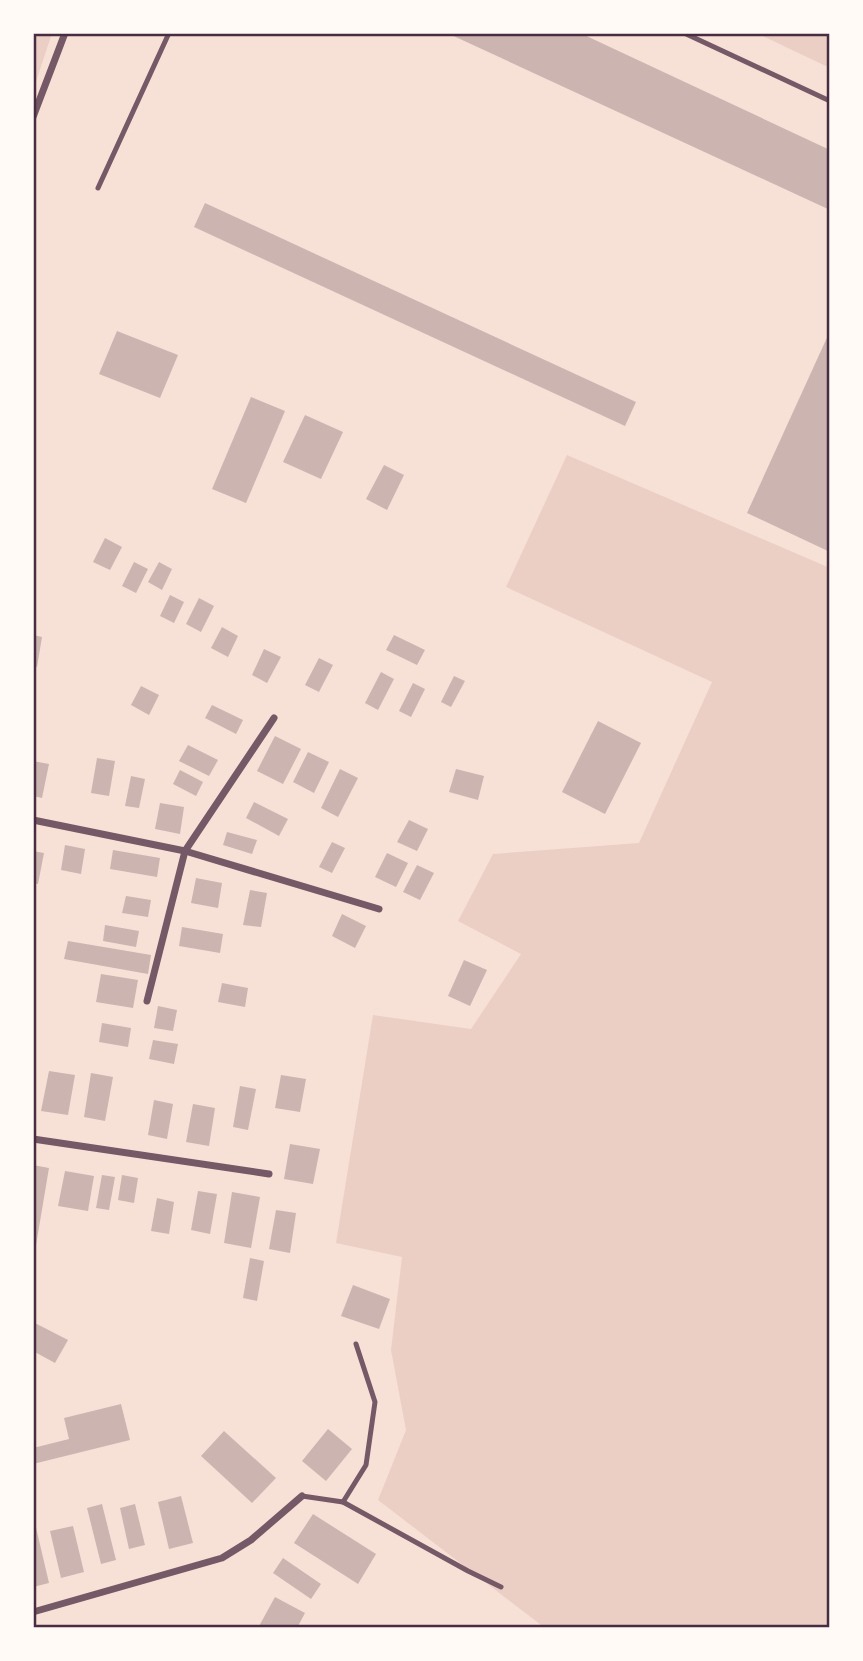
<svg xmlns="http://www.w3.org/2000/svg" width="863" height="1661" font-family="Arial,sans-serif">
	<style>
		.green { fill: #ebcfc5 }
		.building { fill: #ccb4b1 }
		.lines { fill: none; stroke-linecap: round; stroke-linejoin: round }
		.service { stroke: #755966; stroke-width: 5 }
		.minor { stroke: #755966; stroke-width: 7 }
		.neatline { fill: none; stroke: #4a2c40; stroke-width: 2.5 }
	</style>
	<rect width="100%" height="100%" fill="#f7e1d7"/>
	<!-- green -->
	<g class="green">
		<polygon points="33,33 52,33 33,91"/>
		<polygon points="756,33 830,33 830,68"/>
		<polygon points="567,455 830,568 830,1628 545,1628 378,1500 406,1430 391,1350 402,1257 336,1243 373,1015 471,1029 521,954 458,921 493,854 639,843 712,682 506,587"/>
	</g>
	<!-- building -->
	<g class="building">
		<polygon points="447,33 580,33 830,150 830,210"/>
		<polygon points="205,203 636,402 625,426 194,227"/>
		<polygon points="117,331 178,355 160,398 99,374"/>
		<polygon points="830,331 830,552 747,513"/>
		<polygon points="251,397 285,411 246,503 212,489"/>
		<polygon points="305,415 343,432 321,479 283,462"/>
		<polygon points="384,465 404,475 387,510 366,499"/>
		<polygon points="105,538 122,547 110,570 93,562"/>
		<polygon points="134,562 148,569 136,593 122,586"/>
		<polygon points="159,562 172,569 162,590 148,582"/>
		<polygon points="170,595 184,602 174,623 160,616"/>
		<polygon points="199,598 214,606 201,632 186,624"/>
		<polygon points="222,627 238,636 228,657 211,648"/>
		<polygon points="33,635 42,637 37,667 33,666"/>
		<polygon points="394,635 425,650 417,665 386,650"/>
		<polygon points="264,649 281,657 267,683 252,675"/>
		<polygon points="319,658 333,665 319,692 305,685"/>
		<polygon points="381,672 394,679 378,710 365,703"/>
		<polygon points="454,676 465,681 451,707 441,702"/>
		<polygon points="413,683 425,689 411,717 399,711"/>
		<polygon points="141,686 159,695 149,715 131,705"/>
		<polygon points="212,705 243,720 236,734 205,718"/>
		<polygon points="598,721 641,743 605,814 562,792"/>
		<polygon points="275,736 301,749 283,784 257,771"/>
		<polygon points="188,745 218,760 209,776 179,761"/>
		<polygon points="308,752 329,762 314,793 293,782"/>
		<polygon points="97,758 115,761 109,796 91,793"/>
		<polygon points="33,761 49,764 42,798 33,796"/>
		<polygon points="340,769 358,778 338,817 321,808"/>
		<polygon points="456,769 484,776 478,800 449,792"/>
		<polygon points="180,770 203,782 196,796 173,784"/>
		<polygon points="131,776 145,779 139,808 125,806"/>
		<polygon points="254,802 288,819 279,836 246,818"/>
		<polygon points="160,803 184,807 180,834 155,829"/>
		<polygon points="409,820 428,829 417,851 397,842"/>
		<polygon points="227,832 257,840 252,854 223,845"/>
		<polygon points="332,842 345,848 332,873 319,867"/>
		<polygon points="65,845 85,849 81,874 61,870"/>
		<polygon points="113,850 160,858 157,877 110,869"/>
		<polygon points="33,851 44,853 38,884 33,883"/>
		<polygon points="387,853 408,863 396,887 375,877"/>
		<polygon points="417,865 434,873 420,900 403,892"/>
		<polygon points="196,878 222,883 218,908 191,903"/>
		<polygon points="250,890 267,893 261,927 243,925"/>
		<polygon points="126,896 151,900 148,917 122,913"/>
		<polygon points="342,914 366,926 355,948 332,936"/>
		<polygon points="105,925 139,931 136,947 103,941"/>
		<polygon points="182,927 223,934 220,953 179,946"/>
		<polygon points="68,941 151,955 148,974 64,959"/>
		<polygon points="464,960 487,970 470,1006 448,996"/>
		<polygon points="101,974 138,980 133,1008 96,1002"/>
		<polygon points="222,983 248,988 245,1007 218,1002"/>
		<polygon points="158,1006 177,1010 173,1031 154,1028"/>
		<polygon points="102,1023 131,1028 128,1047 99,1042"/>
		<polygon points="153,1040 178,1044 174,1064 149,1059"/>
		<polygon points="49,1071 75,1075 68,1115 41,1111"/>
		<polygon points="91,1073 113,1077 105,1121 84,1117"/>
		<polygon points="281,1075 306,1079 300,1112 275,1108"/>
		<polygon points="240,1086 256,1089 248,1130 233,1127"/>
		<polygon points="154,1100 173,1104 167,1139 148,1135"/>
		<polygon points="193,1104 215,1108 209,1146 186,1142"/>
		<polygon points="290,1144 320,1149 313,1184 284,1179"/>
		<polygon points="33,1165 49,1168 35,1251 33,1251"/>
		<polygon points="65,1171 94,1176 88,1211 58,1206"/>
		<polygon points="102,1175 115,1177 109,1210 96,1208"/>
		<polygon points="122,1175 138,1178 134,1203 118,1200"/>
		<polygon points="198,1191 217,1194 210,1234 191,1230"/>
		<polygon points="232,1192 260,1197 251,1248 224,1243"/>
		<polygon points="157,1198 174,1202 169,1234 151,1231"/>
		<polygon points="276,1210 296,1213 290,1253 269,1249"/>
		<polygon points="250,1258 264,1261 257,1301 243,1298"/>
		<polygon points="353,1285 390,1299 379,1329 341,1316"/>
		<polygon points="33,1322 68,1340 55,1363 33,1351"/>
		<polygon points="121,1404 130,1440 33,1464 33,1448 69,1439 64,1418"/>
		<polygon points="328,1429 352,1449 326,1481 302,1461"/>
		<polygon points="224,1431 276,1478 252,1503 201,1456"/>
		<polygon points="181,1496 193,1543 169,1549 158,1502"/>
		<polygon points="102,1504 116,1560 101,1564 87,1508"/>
		<polygon points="135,1504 145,1545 129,1549 120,1508"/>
		<polygon points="313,1514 376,1554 358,1584 294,1543"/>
		<polygon points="34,1519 49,1583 33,1587 33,1520"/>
		<polygon points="73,1526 84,1572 61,1578 50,1531"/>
		<polygon points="283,1558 321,1584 311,1599 273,1573"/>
		<polygon points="275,1597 305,1613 297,1628 258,1628"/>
	</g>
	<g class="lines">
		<!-- service -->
		<g class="service">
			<polyline points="684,33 830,101"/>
			<polyline points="98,188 169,33"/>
			<polyline points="302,1496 343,1502 366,1465 375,1402 356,1344"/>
			<polyline points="343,1502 468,1571 501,1587"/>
		</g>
		<!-- minor -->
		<g class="minor">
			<polyline points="33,117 65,33"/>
			<polyline points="33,820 185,851 379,909"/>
			<polyline points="147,1001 185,851 274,718"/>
			<polyline points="33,1139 269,1174"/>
			<polyline points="33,1612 222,1558 251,1540 302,1496"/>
		</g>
	</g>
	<!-- border -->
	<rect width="863" height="1661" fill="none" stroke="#fffaf5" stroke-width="70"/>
	<rect x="35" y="35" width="793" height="1591" class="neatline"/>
</svg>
